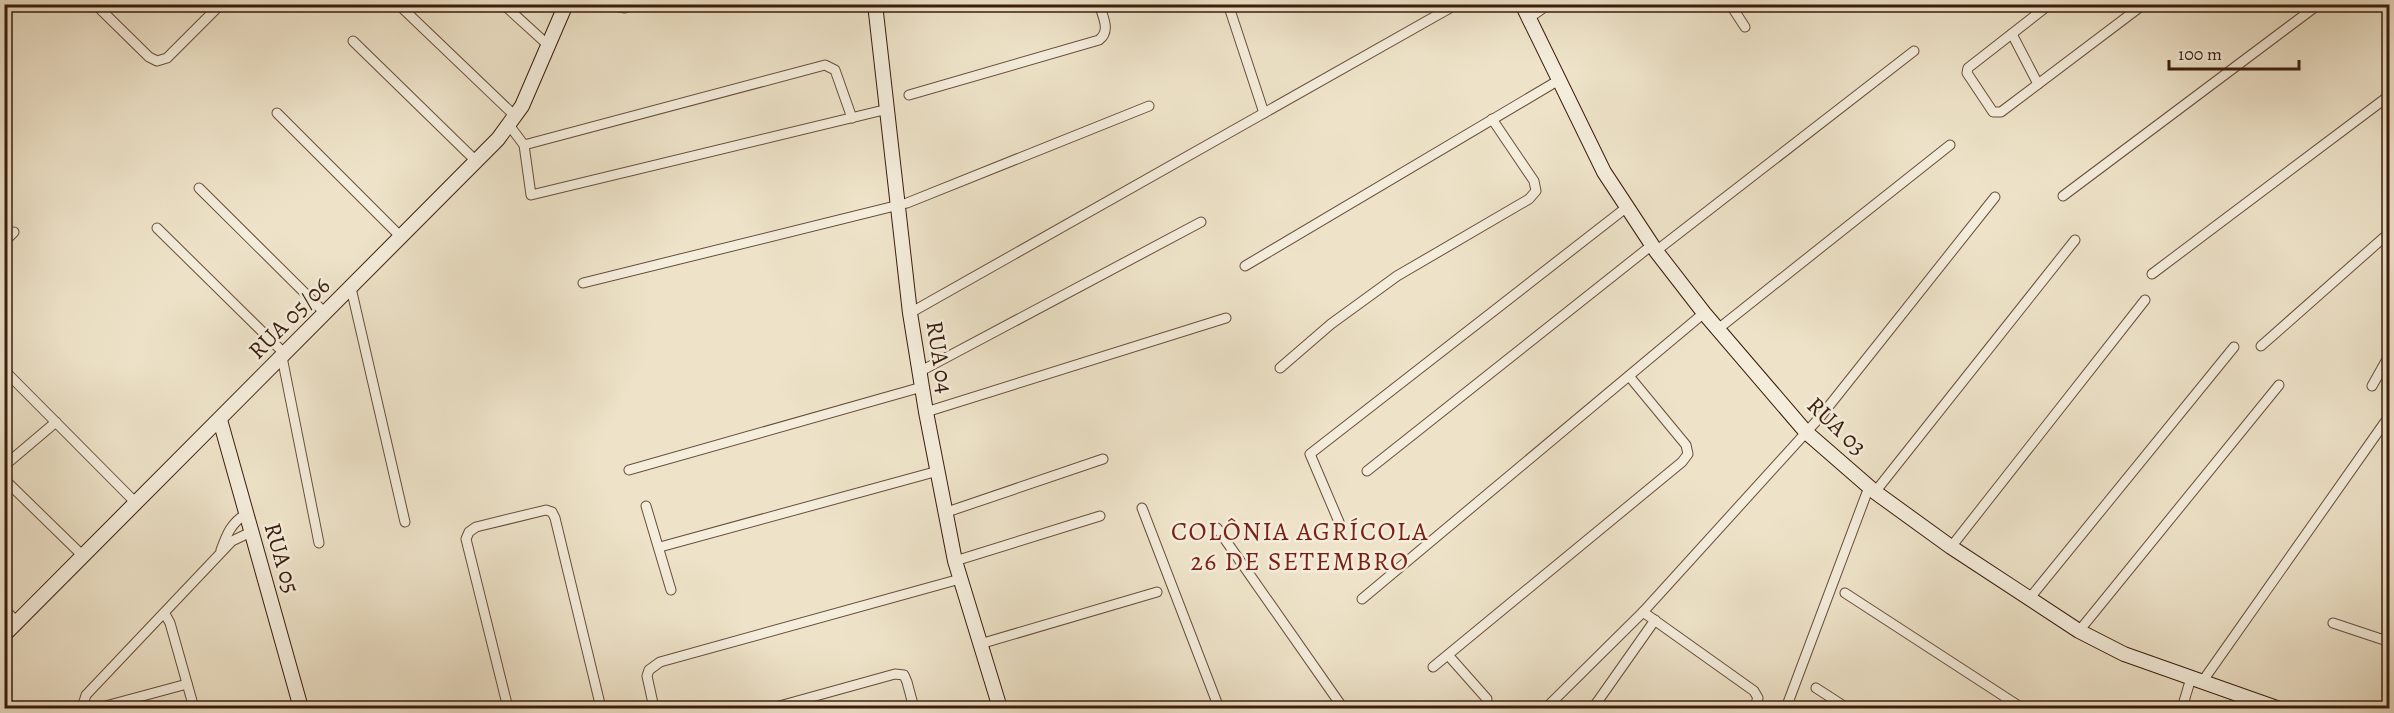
<svg xmlns="http://www.w3.org/2000/svg" width="2394" height="713" font-family="Alegreya,serif">
	<style>
		.lines { fill: none; stroke-linecap: round; stroke-linejoin: round }
		.street-casing { stroke: #684e3b; stroke-width: 11 }
		.secondary-casing { stroke: #3b1c0c; stroke-width: 16 }
		.street { stroke: #f4eddc; stroke-width: 9 }
		.secondary { stroke: #f4eddc; stroke-width: 14 }
		.labels { text-anchor: middle; stroke-width: 5; stroke-linejoin: round; paint-order: stroke }
		.street-label { font-size: 24px; fill: #3b1c0c; stroke: #f4eddc }
		.neighbourhood-label { font-size: 26px; letter-spacing: 1.5px; fill: #7a1f14; stroke: #f4eddc }
	</style>
	<rect width="100%" height="100%" fill="#eee3c9"/>
	<filter id="stains"><feTurbulence type="fractalNoise" baseFrequency=".00333" numOctaves="4"/><feColorMatrix values="0 0 0 0 .2 0 0 0 0 .09 0 0 0 0 .02 0 0 0 .5 -.17"/></filter>
	<radialGradient id="worn" r=".72"><stop offset=".6" stop-color="#630" stop-opacity="0"/><stop offset="1" stop-color="#630" stop-opacity=".3"/></radialGradient>
	<g class="lines">
		<!-- street casing -->
		<g class="street-casing">
			<g id="street">
				<polyline points="95,4 149,57 157,61 167,58 221,4"/>
				<polyline points="398,4 515,116"/>
				<polyline points="503,4 548,45"/>
				<polyline points="604,4 625,8 635,4"/>
				<polyline points="1228,4 1264,113"/>
				<polyline points="1730,4 1745,27"/>
				<polyline points="2050,4 1968,68 1967,73 1993,112 2001,112 2144,4"/>
				<polyline points="875,8 888,4"/>
				<polyline points="1529,18 1549,4"/>
				<polyline points="2012,34 2038,84"/>
				<polyline points="353,41 476,161"/>
				<path d="M909,95l190,-55c12,-9 4,-23 0,-36"/>
				<polyline points="277,113 401,237"/>
				<polyline points="509,125 524,145 531,195 888,109"/>
				<polyline points="524,145 825,65 835,70 852,118"/>
				<polyline points="199,188 325,313"/>
				<polyline points="2063,196 2319,4"/>
				<polyline points="157,228 285,354"/>
				<polyline points="4,242 14,232"/>
				<polyline points="1656,251 1914,51"/>
				<polyline points="1245,266 1559,80"/>
				<polyline points="2152,274 2390,95"/>
				<polyline points="583,283 907,203 1149,106"/>
				<polyline points="351,288 405,522"/>
				<polyline points="910,313 1457,4"/>
				<polyline points="1718,329 1950,145"/>
				<polyline points="2261,346 2390,232"/>
				<polyline points="282,357 319,543"/>
				<polyline points="1280,368 1331,324 1397,276 1529,199 1536,191 1534,181 1492,119"/>
				<polyline points="4,370 136,503"/>
				<polyline points="919,372 1201,222"/>
				<polyline points="2372,386 2390,354"/>
				<polyline points="926,412 1226,318"/>
				<polyline points="4,466 56,422"/>
				<polyline points="629,470 922,387"/>
				<polyline points="1367,471 1652,245"/>
				<polyline points="4,479 83,556"/>
				<polyline points="1875,492 2075,240"/>
				<polyline points="646,506 671,590"/>
				<polyline points="1142,508 1219,708"/>
				<polyline points="947,512 1103,459"/>
				<polyline points="1339,522 1310,454 1627,207"/>
				<polyline points="1217,528 1343,708"/>
				<polyline points="660,547 938,471"/>
				<polyline points="1951,547 2145,300"/>
				<path d="M221,550c6,-16 10,-27 25,-36"/>
				<polyline points="955,561 1100,516"/>
				<polyline points="1845,593 2022,708"/>
				<polyline points="1362,599 1704,313"/>
				<polyline points="2029,599 2234,347"/>
				<polyline points="4,609 17,622"/>
				<polyline points="1643,612 1754,691 1758,698 1754,708"/>
				<polyline points="165,614 170,623 194,708"/>
				<polyline points="2333,623 2390,642"/>
				<polyline points="2079,631 2279,385"/>
				<polyline points="980,644 1157,592"/>
				<polyline points="1448,655 1487,699"/>
				<polyline points="1433,667 1682,462 1688,454 1686,445 1629,376"/>
				<polyline points="2202,682 2385,422"/>
				<polyline points="1816,688 1847,708"/>
				<polyline points="82,708 86,695 232,541 251,532"/>
				<polyline points="98,708 187,684"/>
				<polyline points="508,708 466,539 469,532 476,527 546,510 552,512 555,518 601,708"/>
				<polyline points="654,708 647,676 649,670 660,662 960,579"/>
				<polyline points="772,708 895,674 904,675 907,682 914,708"/>
				<polyline points="1546,708 1643,612 1821,416 1995,197"/>
				<polyline points="1593,708 1655,620"/>
				<polyline points="1786,708 1869,487"/>
				<polyline points="2182,708 2191,678"/>
			</g>
		</g>
		<!-- secondary casing -->
		<g class="secondary-casing">
			<g id="secondary">
				<polyline points="875,4 910,313 926,412 955,561 1000,708"/>
				<polyline points="1522,4 1604,172 1656,251 1704,313 1806,432 1875,492 1951,547 2079,631 2124,654 2277,708"/>
				<polyline points="220,420 301,708"/>
				<polyline points="4,635 498,139 522,106 566,4"/>
			</g>
		</g>
		<!-- street -->
		<use href="#street" class="street"/>
		<!-- secondary -->
		<use href="#secondary" class="secondary"/>
	</g>
	<g class="labels">
		<!-- street labels -->
		<g class="street-label">
			<text transform="translate(289 318) rotate(-45)" y="8">RUA 05/06</text>
			<text transform="translate(940 357) rotate(81)" y="8">RUA 04</text>
			<text transform="translate(1837 426) rotate(44)" y="8">RUA 03</text>
			<text transform="translate(282 558) rotate(74)" y="8">RUA 05</text>
		</g>
		<!-- neighbourhood labels -->
		<g class="neighbourhood-label">
			<text x="1300" y="540">COLÔNIA AGRÍCOLA<tspan x="1300" dy="30">26 DE SETEMBRO</tspan></text>
		</g>
	</g>
	<!-- margin -->
	<rect width="2394" height="713" fill="none" stroke="#eee3c9" stroke-width="24"/>
	<rect x="6" y="6" width="2382" height="701" fill="none" stroke="#3b1c0c" stroke-width="3"/>
	<rect x="12" y="12" width="2370" height="689" fill="none" stroke="#3b1c0c" stroke-width="1.5"/>
	<!-- scale -->
	<path d="M2169 60v9h130v-9" fill="none" stroke="#3b1c0c" stroke-width="3"/>
	<text x="2178" y="60" font-size="18" fill="#3b1c0c" stroke="#f4eddc" stroke-width="4.5" paint-order="stroke">100 m</text>
	<rect width="100%" height="100%" filter="url(#stains)"/>
	<rect width="100%" height="100%" fill="url(#worn)"/>
</svg>
